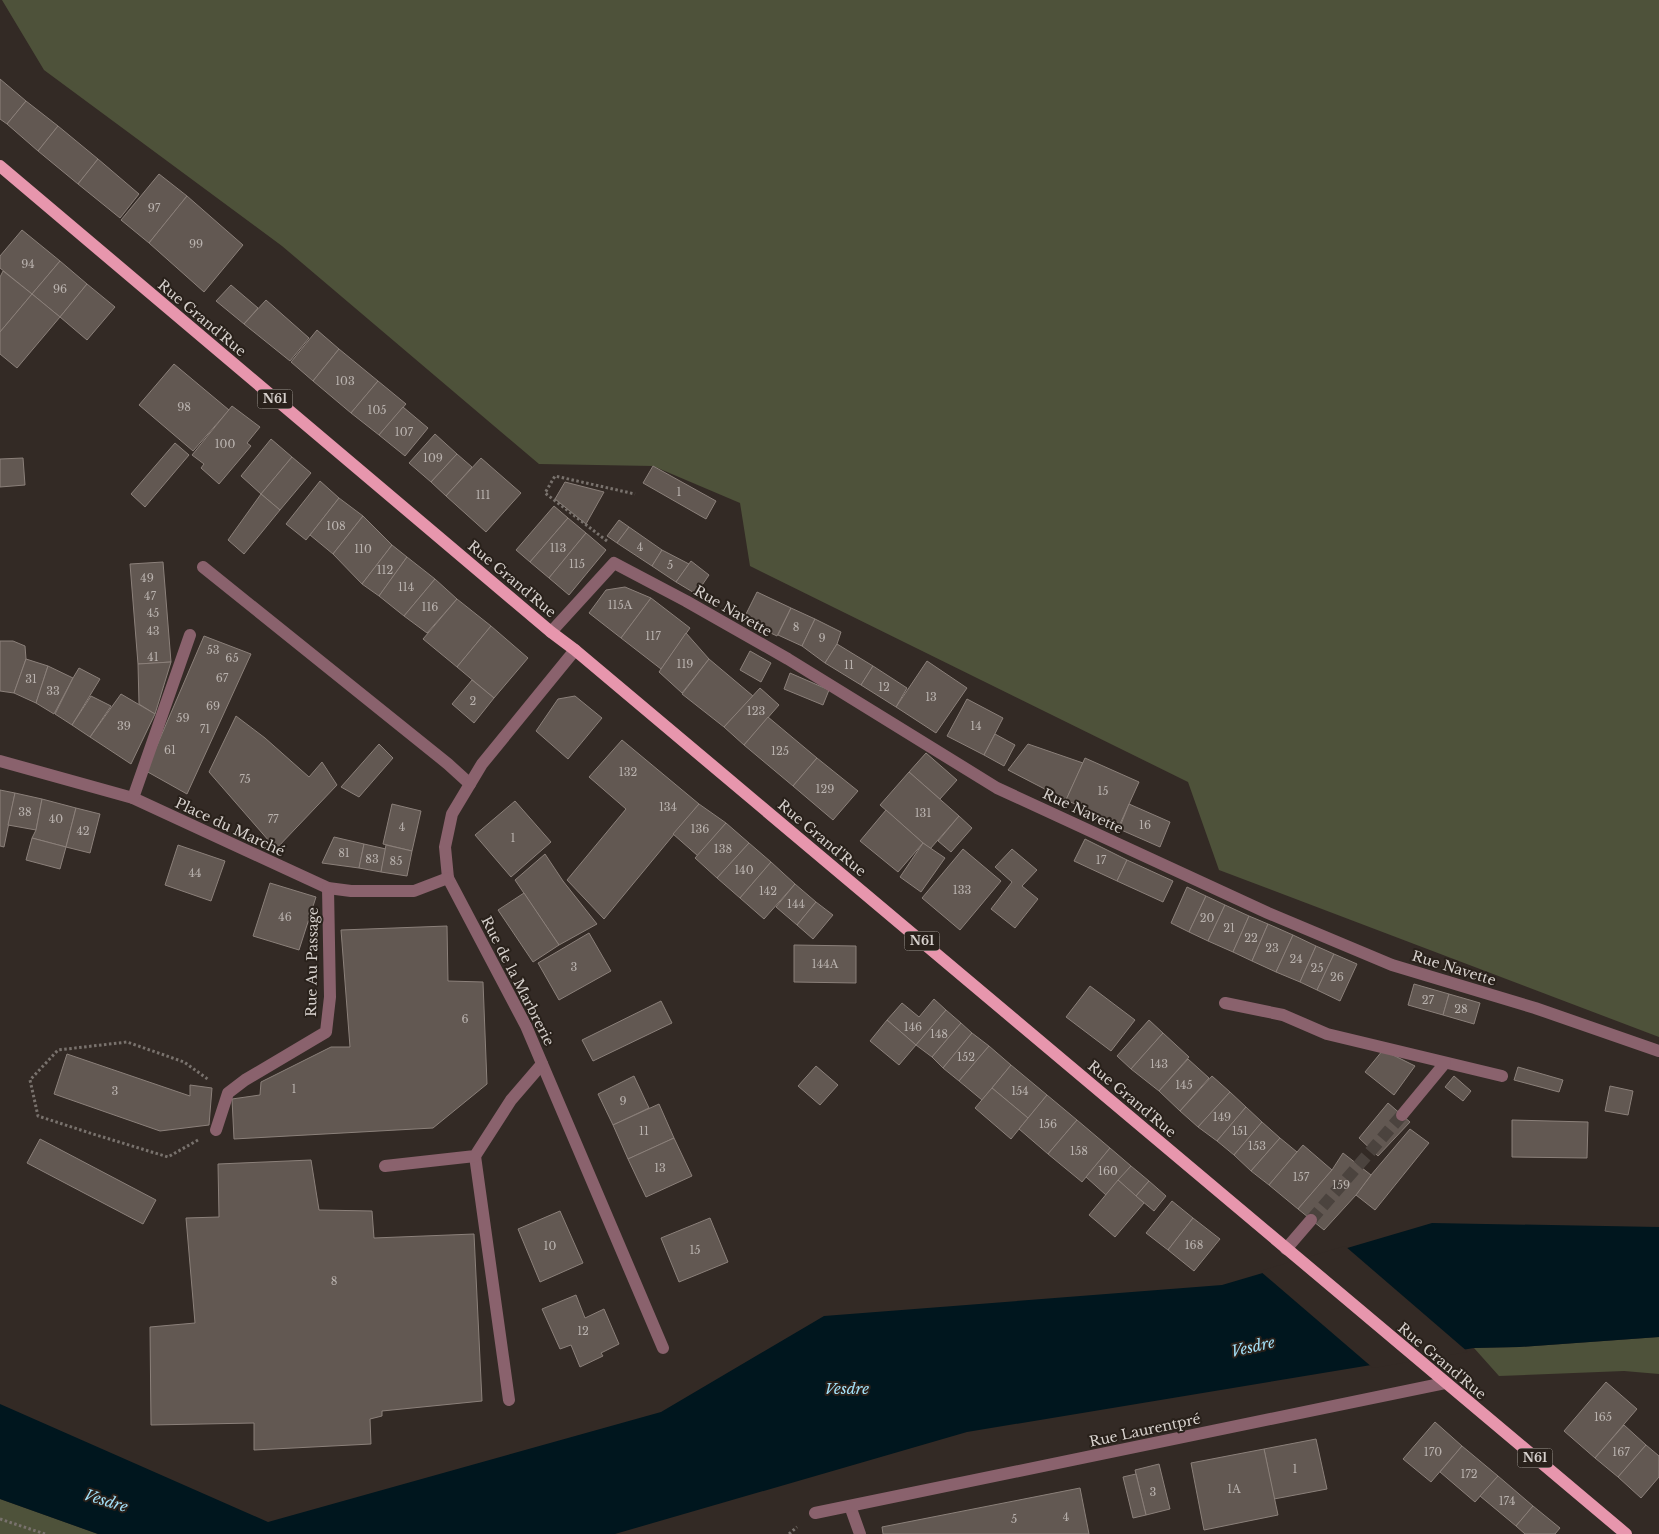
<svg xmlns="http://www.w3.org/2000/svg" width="1659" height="1534" font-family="'Libre Baskerville',serif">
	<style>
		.green { fill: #4e523a }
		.water { fill: #00161e }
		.pier { fill: #332a25 }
		.building { fill: #625852; stroke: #8b807a }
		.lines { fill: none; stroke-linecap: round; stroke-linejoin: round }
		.minor-tunnel { stroke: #4b433e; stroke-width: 12; stroke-dasharray: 12 6; stroke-linecap: butt }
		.path { stroke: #79726d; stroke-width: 3; stroke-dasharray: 2.5 2.5; stroke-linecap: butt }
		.minor { stroke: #8a626d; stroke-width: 12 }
		.major { stroke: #e796ad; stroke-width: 12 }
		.labels { text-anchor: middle; stroke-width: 4; stroke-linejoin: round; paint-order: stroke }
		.number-label { font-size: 11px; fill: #b9b2ae }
		.shield { fill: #29211b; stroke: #a29c97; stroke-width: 1 }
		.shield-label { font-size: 12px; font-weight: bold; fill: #d6d0cc }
		.street-label { font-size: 14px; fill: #d6d0cc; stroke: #29211b }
		.water-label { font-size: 15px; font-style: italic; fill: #a4e2fa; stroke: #29211b }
	</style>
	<rect width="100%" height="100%" fill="#332a25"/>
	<!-- green -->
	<g class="green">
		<polygon points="2,0 1659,0 1659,1037 1219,870 1188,782 750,566 740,503 653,466 539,464 282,246 44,70"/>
		<polygon points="1659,1337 1659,1374 1624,1371 1499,1376 1474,1348 1519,1347"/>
		<polygon points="0,1499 98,1534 0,1534"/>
	</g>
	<!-- water -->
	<polygon class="water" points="1432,1223 1659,1227 1659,1337 1519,1347 1474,1348 967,1432 615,1534 98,1534 0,1499 0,1404 268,1522 661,1412 824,1316 1222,1285"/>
	<!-- pier -->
	<polygon class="pier" points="1345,1246 1468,1352 1373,1368 1260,1271"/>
	<!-- building -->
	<g class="building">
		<polygon points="0,79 26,101 7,124 0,119"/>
		<polygon points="26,101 58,126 38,151 7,124"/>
		<polygon points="58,126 98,159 78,184 38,151"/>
		<polygon points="98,159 139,194 120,218 78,184"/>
		<polygon points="159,174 187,196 149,243 121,220"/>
		<polygon points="187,196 243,245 204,292 149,243"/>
		<polygon points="22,230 60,261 32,294 0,268 0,256"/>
		<polygon points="60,261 87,284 60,317 32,294"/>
		<polygon points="3,271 32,294 0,332 0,277"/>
		<polygon points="87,284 115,307 87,340 60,317"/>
		<polygon points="231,285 258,308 244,324 216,301"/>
		<polygon points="32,294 60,317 17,368 0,354 0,332"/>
		<polygon points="266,300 309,338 290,361 244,324"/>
		<polygon points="317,330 339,349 313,381 291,362"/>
		<polygon points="339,349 378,381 351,413 313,381"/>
		<polygon points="174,364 229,410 193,451 139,405"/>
		<polygon points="378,381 406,404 379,435 351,413"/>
		<polygon points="232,406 260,427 247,443 251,446 219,484 201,468 204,464 192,455"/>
		<polygon points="403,407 428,428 405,456 379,435"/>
		<polygon points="435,434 457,454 431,482 409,463"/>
		<polygon points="271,439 292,457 261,494 241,476"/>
		<polygon points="175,443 189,455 145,507 131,494"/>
		<polygon points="457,454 472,467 446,496 431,482"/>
		<polygon points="292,457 311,473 280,510 261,494"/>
		<polygon points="23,458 25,485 0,487 0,459"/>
		<polygon points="481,458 521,493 486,532 446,496"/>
		<polygon points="653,466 716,501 706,519 643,483"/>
		<polygon points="320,481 339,498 306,540 286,524"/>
		<polygon points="565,482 604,492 586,524 555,499"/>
		<polygon points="261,494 280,510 244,554 228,540"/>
		<polygon points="339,498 363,516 333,554 310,535"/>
		<polygon points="554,506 568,518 530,562 516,550"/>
		<polygon points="363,516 392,545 362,584 333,554"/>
		<polygon points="568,518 586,533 549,578 530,562"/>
		<polygon points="619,520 629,527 617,543 607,536"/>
		<polygon points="629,527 662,550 652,566 617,543"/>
		<polygon points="586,533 606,550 569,595 549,578"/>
		<polygon points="392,545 407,557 379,596 362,584"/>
		<polygon points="662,550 689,564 676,582 652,566"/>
		<polygon points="407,557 435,579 404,616 379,596"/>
		<polygon points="691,561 709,575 696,594 676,582"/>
		<polygon points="163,562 171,662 138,664 130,564"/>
		<polygon points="435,579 457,599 427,633 404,616"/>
		<polygon points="625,587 651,598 621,638 589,613 606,590"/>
		<polygon points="757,592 791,608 777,636 743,620"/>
		<polygon points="651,598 690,628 661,669 621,638"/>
		<polygon points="457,599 491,626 457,667 423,639"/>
		<polygon points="791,608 815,619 802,646 778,635"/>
		<polygon points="815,619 841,632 837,644 825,663 802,646"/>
		<polygon points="491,626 528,658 494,698 457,667"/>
		<polygon points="686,633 709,659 682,693 659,672"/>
		<polygon points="204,636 251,654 187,794 146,771"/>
		<polygon points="0,641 13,641 25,646 26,659 14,693 0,691"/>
		<polygon points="837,644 873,666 861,685 825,663"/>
		<polygon points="750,651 771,663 761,682 740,670"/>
		<polygon points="26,659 48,666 36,703 14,693"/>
		<polygon points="709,659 753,696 724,727 682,694"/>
		<polygon points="927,661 967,688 936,733 896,707"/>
		<polygon points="171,662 155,714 139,704 138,664"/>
		<polygon points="48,666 73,678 54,714 36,703"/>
		<polygon points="873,666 907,688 896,707 861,685"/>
		<polygon points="79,668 100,679 72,725 55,714 73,678"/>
		<polygon points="790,673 829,690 823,705 784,689"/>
		<polygon points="472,680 494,698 474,723 452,704"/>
		<polygon points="760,688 779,705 744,745 724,727"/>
		<polygon points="121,694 155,714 131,764 90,737"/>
		<polygon points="91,696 111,706 90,737 72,725"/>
		<polygon points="575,696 602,718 568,759 536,731 558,699"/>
		<polygon points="967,699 1003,718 984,755 947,736"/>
		<polygon points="236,716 265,738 309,777 322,762 337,785 276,849 209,772"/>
		<polygon points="768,717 817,758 793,786 744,745"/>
		<polygon points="995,734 1015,745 1004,766 984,755"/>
		<polygon points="622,740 699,804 604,919 567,880 626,809 589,777"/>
		<polygon points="379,744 393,758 359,797 341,787"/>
		<polygon points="1028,744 1083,763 1066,800 1008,770"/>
		<polygon points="926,753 957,780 940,799 909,772"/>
		<polygon points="817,758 858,791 833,820 793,786"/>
		<polygon points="1085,758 1139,782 1120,824 1066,800"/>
		<polygon points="909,772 959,816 930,849 880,805"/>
		<polygon points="0,790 15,793 4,847 0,846"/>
		<polygon points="15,793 42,799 36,830 8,825"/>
		<polygon points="42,799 76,808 66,847 32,838 36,830"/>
		<polygon points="515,801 551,842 511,877 475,835"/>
		<polygon points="392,804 421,811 412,851 383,844"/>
		<polygon points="699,804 726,823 698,856 673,834"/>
		<polygon points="1129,804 1170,822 1160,847 1119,829"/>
		<polygon points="76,808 100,814 90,853 66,847"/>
		<polygon points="886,810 923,843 898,872 860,841"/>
		<polygon points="959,816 972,828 951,852 938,841"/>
		<polygon points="726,823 749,843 717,878 695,858"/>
		<polygon points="334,837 364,844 359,868 322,863"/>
		<polygon points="32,838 66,847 60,869 26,860"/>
		<polygon points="1085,839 1127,860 1117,881 1074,861"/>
		<polygon points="749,843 771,862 740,898 717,878"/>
		<polygon points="923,843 945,858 921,892 900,877"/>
		<polygon points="364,844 386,849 381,872 359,868"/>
		<polygon points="178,845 225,861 211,901 165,885"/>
		<polygon points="386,845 412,851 407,876 381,872"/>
		<polygon points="963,849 1001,881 960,930 922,898"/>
		<polygon points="1012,849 1037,870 1022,886 1038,899 1015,928 991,909 1012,882 995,867"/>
		<polygon points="545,854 563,881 597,924 559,945 515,880"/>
		<polygon points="1127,860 1173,881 1163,902 1117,881"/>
		<polygon points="771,862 795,884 764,919 740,898"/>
		<polygon points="270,883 316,897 299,950 253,936"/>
		<polygon points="795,884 816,902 797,925 776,907"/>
		<polygon points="1187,887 1206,896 1189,932 1171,923"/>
		<polygon points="524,893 559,945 533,962 498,910"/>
		<polygon points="1206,896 1225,905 1208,941 1189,932"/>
		<polygon points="816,902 833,915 813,939 797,925"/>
		<polygon points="1225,905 1249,916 1233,952 1208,941"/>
		<polygon points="1249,916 1268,924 1252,961 1233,952"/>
		<polygon points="1268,924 1293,935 1276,972 1252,961"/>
		<polygon points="447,926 448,981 483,982 487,1084 433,1128 234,1139 232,1099 260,1095 261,1082 331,1047 350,1047 341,930"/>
		<polygon points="589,933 611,971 559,1000 538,963"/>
		<polygon points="1293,935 1316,946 1300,982 1276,972"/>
		<polygon points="794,945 856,946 856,983 794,982"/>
		<polygon points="1316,946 1334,954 1317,990 1300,982"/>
		<polygon points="1334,954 1357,964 1340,1001 1317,990"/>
		<polygon points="1414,984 1449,994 1443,1015 1408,1005"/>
		<polygon points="1090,986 1135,1020 1111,1051 1066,1017"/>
		<polygon points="1449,994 1480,1003 1474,1024 1443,1015"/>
		<polygon points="934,999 946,1010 916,1045 887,1020 902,1003 919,1017"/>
		<polygon points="661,1001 672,1023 593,1061 582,1040"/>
		<polygon points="946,1010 961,1023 932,1057 916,1045"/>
		<polygon points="887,1020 916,1045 899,1065 870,1041"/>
		<polygon points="1149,1020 1163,1033 1131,1069 1117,1056"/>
		<polygon points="961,1023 972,1033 943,1068 932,1057"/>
		<polygon points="972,1033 989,1046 959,1081 943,1068"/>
		<polygon points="1163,1033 1189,1057 1159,1091 1131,1069"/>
		<polygon points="989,1046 1011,1065 982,1100 959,1081"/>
		<polygon points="1383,1050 1415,1066 1394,1095 1365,1072"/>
		<polygon points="67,1054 190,1096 190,1085 212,1088 209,1125 160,1131 54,1094"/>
		<polygon points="1188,1059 1209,1078 1180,1111 1159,1091"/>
		<polygon points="1011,1065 1047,1095 1028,1118 992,1088"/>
		<polygon points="816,1066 838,1085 820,1105 798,1086"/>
		<polygon points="1518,1067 1563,1080 1559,1092 1514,1080"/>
		<polygon points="634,1076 649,1108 613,1125 598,1094"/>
		<polygon points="1212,1076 1230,1092 1198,1127 1180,1111"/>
		<polygon points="1454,1076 1471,1091 1463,1101 1445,1087"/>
		<polygon points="1610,1086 1633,1091 1628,1115 1605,1111"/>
		<polygon points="992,1088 1028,1118 1011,1139 975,1108"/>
		<polygon points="1230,1092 1246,1107 1217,1141 1198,1127"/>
		<polygon points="1047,1095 1077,1120 1048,1154 1019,1129"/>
		<polygon points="1388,1103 1410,1122 1378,1156 1359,1138"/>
		<polygon points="659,1104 674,1138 628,1159 613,1125"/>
		<polygon points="1246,1107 1262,1122 1234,1155 1217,1141"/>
		<polygon points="1077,1120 1110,1148 1082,1182 1048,1154"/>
		<polygon points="1512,1120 1588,1122 1587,1158 1512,1157"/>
		<polygon points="1262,1122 1280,1138 1251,1171 1234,1155"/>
		<polygon points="1410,1129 1429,1143 1375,1210 1356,1195 1371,1175"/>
		<polygon points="674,1138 692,1176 646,1197 628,1159"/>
		<polygon points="1280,1138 1297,1152 1269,1185 1251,1171"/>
		<polygon points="40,1139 156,1200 143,1224 27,1163"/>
		<polygon points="1303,1145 1332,1170 1298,1209 1269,1185"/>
		<polygon points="1110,1148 1131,1166 1106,1195 1086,1177"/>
		<polygon points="1343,1153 1371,1175 1356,1195 1324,1230 1298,1209 1332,1170"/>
		<polygon points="311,1160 319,1210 372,1211 374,1238 474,1234 482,1401 382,1411 382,1416 370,1419 371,1444 254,1450 254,1423 151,1425 150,1327 195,1323 186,1218 219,1217 218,1164"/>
		<polygon points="1131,1166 1149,1181 1136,1196 1118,1180"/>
		<polygon points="1118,1180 1144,1203 1115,1237 1089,1215"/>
		<polygon points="1149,1181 1166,1196 1154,1211 1136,1196"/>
		<polygon points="1172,1201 1193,1218 1168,1250 1146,1233"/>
		<polygon points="560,1211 583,1263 540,1282 518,1229"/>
		<polygon points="710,1218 728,1262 679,1282 661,1238"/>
		<polygon points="1193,1218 1220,1239 1194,1271 1168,1250"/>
		<polygon points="576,1295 585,1318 604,1309 619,1344 601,1353 603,1356 580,1367 571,1345 560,1349 542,1309"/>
		<polygon points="1606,1382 1637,1409 1595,1458 1564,1431"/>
		<polygon points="1435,1422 1462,1446 1431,1482 1403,1459"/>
		<polygon points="1624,1425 1646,1445 1618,1477 1595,1458"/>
		<polygon points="1316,1439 1327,1489 1274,1499 1264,1449"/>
		<polygon points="1646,1445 1659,1456 1659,1477 1641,1498 1618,1477"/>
		<polygon points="1462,1446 1498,1476 1475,1502 1440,1472"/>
		<polygon points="1264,1449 1278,1515 1204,1530 1191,1463"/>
		<polygon points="1159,1464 1170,1509 1146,1515 1135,1470"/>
		<polygon points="1136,1474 1146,1515 1133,1518 1123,1477"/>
		<polygon points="1498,1476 1533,1506 1516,1526 1480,1496"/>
		<polygon points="1080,1488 1089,1534 883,1534 882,1527"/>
		<polygon points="1533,1506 1560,1528 1555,1534 1525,1534 1516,1526"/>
	</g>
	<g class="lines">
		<!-- minor-tunnel -->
		<polyline class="minor-tunnel" points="1311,1220 1402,1115"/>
		<!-- path -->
		<g class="path">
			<polyline points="607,541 545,493 555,476 635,494"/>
			<polyline points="198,1140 168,1157 93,1134 38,1116 30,1080 58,1050 127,1042 184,1062 209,1080"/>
			<polyline points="0,1519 45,1534"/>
			<polyline points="789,1534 797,1527"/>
		</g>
		<!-- minor -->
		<g class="minor">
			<polyline points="203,567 448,764 470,784"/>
			<polyline points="551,632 614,563 686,601 788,659 997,788 1268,913 1392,965 1535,1008 1659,1051"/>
			<polyline points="575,650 482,764 452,814 445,847 448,878 526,1026 663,1348"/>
			<polyline points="0,761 133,798 328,888 351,891 414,891 448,878"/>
			<polyline points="133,798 190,635"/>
			<polyline points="1225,1003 1283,1015 1327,1034 1502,1076"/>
			<polyline points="1402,1115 1445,1063"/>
			<polyline points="216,1130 228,1093 245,1080 326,1032 330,997 328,888"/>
			<polyline points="475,1156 509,1400"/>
			<polyline points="385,1166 475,1156 511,1100 542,1064"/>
			<polyline points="1286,1249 1311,1220"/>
			<polyline points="850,1506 860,1534"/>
			<polyline points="815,1513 1445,1383"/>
		</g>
		<!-- major -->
		<polyline class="major" points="0,166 551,632 575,650 1626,1534"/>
	</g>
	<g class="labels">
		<!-- number labels -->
		<g class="number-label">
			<text x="154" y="212">97</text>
			<text x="196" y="248">99</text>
			<text x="28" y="268">94</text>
			<text x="60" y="293">96</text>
			<text x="345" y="385">103</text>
			<text x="184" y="411">98</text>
			<text x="377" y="414">105</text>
			<text x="404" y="436">107</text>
			<text x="225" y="448">100</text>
			<text x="433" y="462">109</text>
			<text x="679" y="496">1</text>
			<text x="483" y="499">111</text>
			<text x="336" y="530">108</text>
			<text x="640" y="551">4</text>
			<text x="558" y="552">113</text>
			<text x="363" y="553">110</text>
			<text x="577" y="568">115</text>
			<text x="670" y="569">5</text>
			<text x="385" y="574">112</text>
			<text x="147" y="582">49</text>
			<text x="406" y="591">114</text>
			<text x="150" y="600">47</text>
			<text x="620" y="609">115A</text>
			<text x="430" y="611">116</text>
			<text x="153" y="617">45</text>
			<text x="796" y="631">8</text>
			<text x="153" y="635">43</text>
			<text x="653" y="640">117</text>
			<text x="822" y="642">9</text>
			<text x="213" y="654">53</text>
			<text x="153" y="661">41</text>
			<text x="232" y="662">65</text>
			<text x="685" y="668">119</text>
			<text x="849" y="669">11</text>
			<text x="222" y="682">67</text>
			<text x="31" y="683">31</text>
			<text x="884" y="691">12</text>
			<text x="53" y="695">33</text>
			<text x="931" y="701">13</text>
			<text x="473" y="705">2</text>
			<text x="213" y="710">69</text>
			<text x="756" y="715">123</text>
			<text x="183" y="722">59</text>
			<text x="124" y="730">39</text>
			<text x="976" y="730">14</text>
			<text x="205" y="733">71</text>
			<text x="170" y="754">61</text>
			<text x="780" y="755">125</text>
			<text x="628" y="776">132</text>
			<text x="245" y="783">75</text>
			<text x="825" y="793">129</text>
			<text x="1103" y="795">15</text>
			<text x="668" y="811">134</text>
			<text x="25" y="816">38</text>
			<text x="923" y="817">131</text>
			<text x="56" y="823">40</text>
			<text x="273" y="823">77</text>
			<text x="1145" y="829">16</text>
			<text x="402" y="831">4</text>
			<text x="700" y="833">136</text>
			<text x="83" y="835">42</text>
			<text x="513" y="842">1</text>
			<text x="723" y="853">138</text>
			<text x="344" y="857">81</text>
			<text x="372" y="863">83</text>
			<text x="1101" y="864">17</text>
			<text x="396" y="865">85</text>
			<text x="744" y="874">140</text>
			<text x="195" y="877">44</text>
			<text x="962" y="894">133</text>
			<text x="768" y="895">142</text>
			<text x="796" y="908">144</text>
			<text x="285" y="921">46</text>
			<text x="1207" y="922">20</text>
			<text x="1229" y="932">21</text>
			<text x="1251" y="942">22</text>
			<text x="1272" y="952">23</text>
			<text x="1296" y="963">24</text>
			<text x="825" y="968">144A</text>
			<text x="574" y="971">3</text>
			<text x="1317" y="972">25</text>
			<text x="1337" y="981">26</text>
			<text x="1428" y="1004">27</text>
			<text x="1461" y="1013">28</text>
			<text x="465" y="1023">6</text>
			<text x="913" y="1031">146</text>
			<text x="939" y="1038">148</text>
			<text x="966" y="1061">152</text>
			<text x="1159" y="1068">143</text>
			<text x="1184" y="1089">145</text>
			<text x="294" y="1093">1</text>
			<text x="115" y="1095">3</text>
			<text x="1020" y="1095">154</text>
			<text x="623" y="1105">9</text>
			<text x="1222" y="1121">149</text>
			<text x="1048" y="1128">156</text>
			<text x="644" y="1135">11</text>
			<text x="1240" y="1135">151</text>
			<text x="1257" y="1150">153</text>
			<text x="1079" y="1155">158</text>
			<text x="660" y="1172">13</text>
			<text x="1108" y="1175">160</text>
			<text x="1301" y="1181">157</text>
			<text x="1341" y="1189">159</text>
			<text x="1194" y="1249">168</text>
			<text x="550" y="1250">10</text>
			<text x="695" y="1254">15</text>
			<text x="334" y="1285">8</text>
			<text x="583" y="1335">12</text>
			<text x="1603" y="1421">165</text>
			<text x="1433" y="1456">170</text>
			<text x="1621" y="1456">167</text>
			<text x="1295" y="1473">1</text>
			<text x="1469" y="1478">172</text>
			<text x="1234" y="1493">1A</text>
			<text x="1153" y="1496">3</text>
			<text x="1507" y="1505">174</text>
			<text x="1066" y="1521">4</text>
			<text x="1014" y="1523">5</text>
		</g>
		<!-- shield labels -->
		<g class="shield">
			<rect x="257.5" y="389.5" width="35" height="19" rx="4"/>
			<rect x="904.5" y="931.5" width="35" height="19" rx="4"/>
			<rect x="1517.5" y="1448.5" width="35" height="19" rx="4"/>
		</g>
		<g class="shield-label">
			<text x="275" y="403">N61</text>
			<text x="922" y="945">N61</text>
			<text x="1535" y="1462">N61</text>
		</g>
		<!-- street labels -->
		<g class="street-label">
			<text transform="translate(202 318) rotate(40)" y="5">Rue Grand'Rue</text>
			<text transform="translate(512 579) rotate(40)" y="5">Rue Grand'Rue</text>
			<text transform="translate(733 611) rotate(30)" y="5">Rue Navette</text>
			<text transform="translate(1083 811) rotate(25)" y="5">Rue Navette</text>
			<text transform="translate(230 827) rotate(25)" y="5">Place du Marché</text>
			<text transform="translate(822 838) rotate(40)" y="5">Rue Grand'Rue</text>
			<text transform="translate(312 962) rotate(-89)" y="5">Rue Au Passage</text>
			<text transform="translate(1454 968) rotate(17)" y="5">Rue Navette</text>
			<text transform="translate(518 981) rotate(63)" y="5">Rue de la Marbrerie</text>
			<text transform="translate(1132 1099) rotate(40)" y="5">Rue Grand'Rue</text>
			<text transform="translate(1442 1361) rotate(40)" y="5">Rue Grand'Rue</text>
			<text transform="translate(1145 1430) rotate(-12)" y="5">Rue Laurentpré</text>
		</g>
		<!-- water labels -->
		<g class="water-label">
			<text transform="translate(1253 1347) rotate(-13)" y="5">Vesdre</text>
			<text x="847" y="1394">Vesdre</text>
			<text transform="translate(106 1501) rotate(17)" y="5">Vesdre</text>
		</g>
	</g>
</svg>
